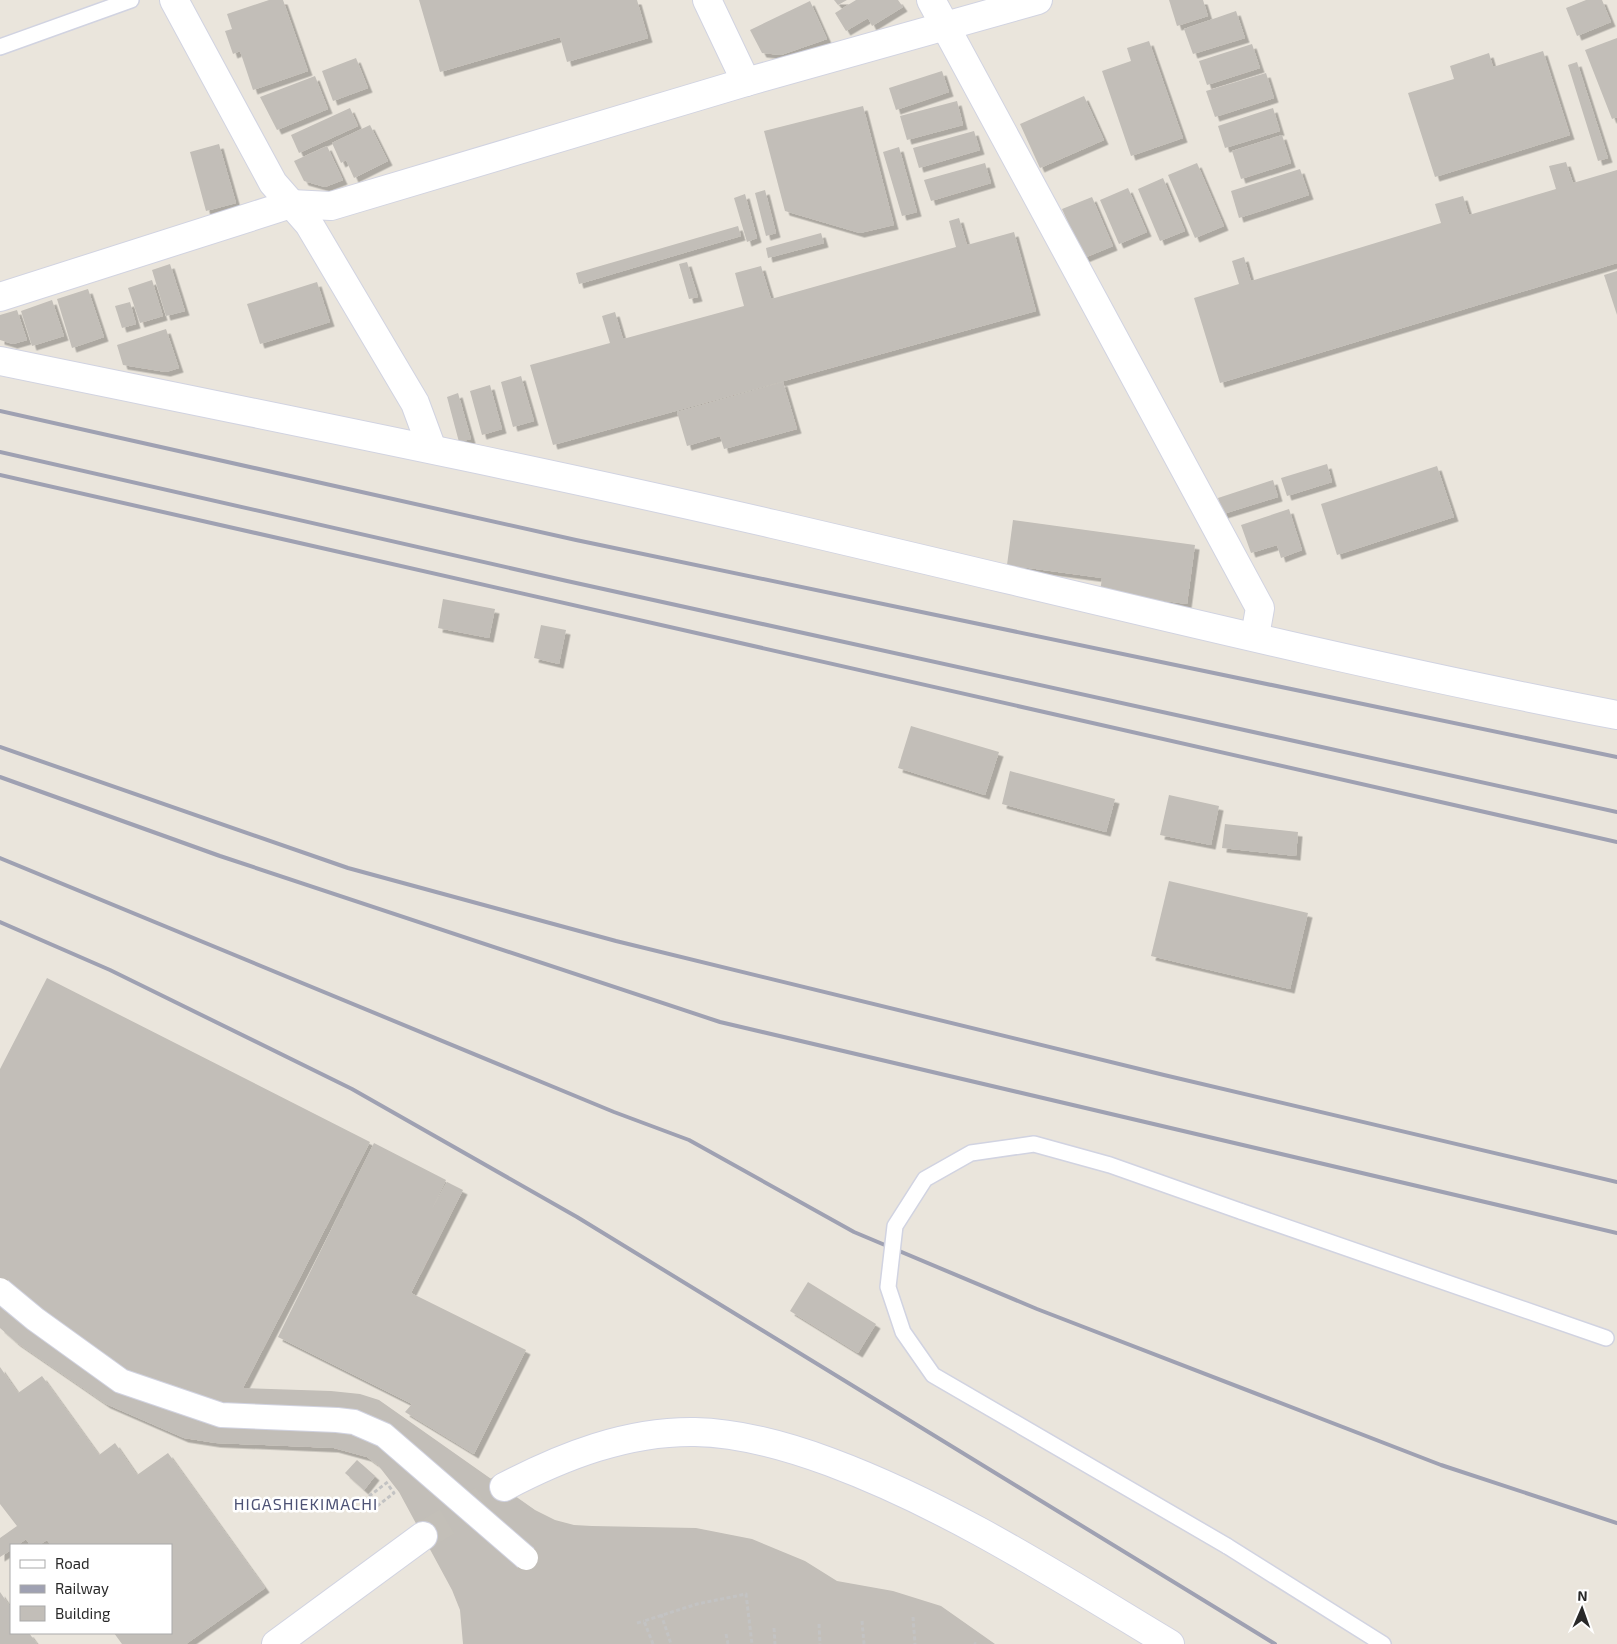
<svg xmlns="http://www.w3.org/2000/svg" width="1617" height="1644" font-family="'Exo 2',sans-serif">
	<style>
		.building { fill: #c2beb8; filter: url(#shadow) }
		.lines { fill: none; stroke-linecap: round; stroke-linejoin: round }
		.tertiary-tunnel { stroke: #c3bfb8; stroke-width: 28; stroke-dasharray: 28 14; stroke-linecap: butt }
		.service-casing { stroke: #d1d3e1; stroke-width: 18 }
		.minor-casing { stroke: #d1d3e1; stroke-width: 30 }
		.tertiary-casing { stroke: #d1d3e1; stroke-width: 30 }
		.path { stroke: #c3c3c3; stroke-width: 3; stroke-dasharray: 4 2.5; stroke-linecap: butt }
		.service { stroke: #fff; stroke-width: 15 }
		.minor { stroke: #fff; stroke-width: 28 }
		.tertiary { stroke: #fff; stroke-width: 28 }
		.rail { stroke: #9fa1b2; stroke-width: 4 }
		.service-bridge-casing { stroke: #d1d3e1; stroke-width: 18; stroke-linecap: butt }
		.pedestrian-bridge-casing { stroke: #d1d3e1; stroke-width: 26; stroke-linecap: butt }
		.service-bridge { stroke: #fff; stroke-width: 15 }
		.pedestrian-bridge { stroke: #fff; stroke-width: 24 }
		.labels { text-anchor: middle; stroke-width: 5; stroke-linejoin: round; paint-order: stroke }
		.neighbourhood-label { font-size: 16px; letter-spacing: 1px; fill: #4d5275; stroke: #fff }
	</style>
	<defs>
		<filter id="shadow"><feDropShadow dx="4.5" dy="4.5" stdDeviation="0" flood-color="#0004"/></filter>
	</defs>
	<rect width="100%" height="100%" fill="#eae5dc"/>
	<!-- building -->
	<g class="building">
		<polygon points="269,0 283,0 308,71 253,90 240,51 233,54 225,31 232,29 227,14"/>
		<polygon points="419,0 637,0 648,38 567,62 560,37 440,72"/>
		<polygon points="834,0 847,0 838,5"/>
		<polygon points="856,0 898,0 903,7 872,26 868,18 846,31 835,13"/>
		<polygon points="1169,0 1203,0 1208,16 1177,26"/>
		<polygon points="1586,0 1602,0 1611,22 1577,36 1566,8"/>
		<polygon points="810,1 827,39 781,55 762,53 750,30"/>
		<polygon points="1236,11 1245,38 1193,54 1184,29"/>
		<polygon points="1617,38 1617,117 1612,119 1585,50"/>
		<polygon points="1149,41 1183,138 1131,156 1102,71 1131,61 1127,48"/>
		<polygon points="1252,44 1260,68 1207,85 1199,61"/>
		<polygon points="1543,51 1570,135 1435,177 1408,93 1454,79 1450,66 1489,53 1493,67"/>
		<polygon points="356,58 368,88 333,101 322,71"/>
		<polygon points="1577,62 1608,158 1598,161 1568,65"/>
		<polygon points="942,71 949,92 896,110 889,88"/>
		<polygon points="1266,73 1274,98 1215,117 1206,91"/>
		<polygon points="315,76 328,109 277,130 260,97"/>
		<polygon points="1084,96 1104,140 1040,168 1020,124"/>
		<polygon points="957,101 963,125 907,140 900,116"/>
		<polygon points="863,106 894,225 860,233 785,211 764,131"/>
		<polygon points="350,108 358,126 299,153 291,135"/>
		<polygon points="1273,108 1280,131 1225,148 1218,126"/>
		<polygon points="370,125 388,161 354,178 346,160 341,163 332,143"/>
		<polygon points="974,131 980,150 919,168 913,148"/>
		<polygon points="1282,135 1291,163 1241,179 1232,151"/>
		<polygon points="219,144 236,203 206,211 190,152"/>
		<polygon points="327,146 343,180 325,187 304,181 294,161"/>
		<polygon points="899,147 917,212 902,216 883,152"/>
		<polygon points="1566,162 1573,183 1617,170 1617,263 1220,383 1194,298 1239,284 1232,261 1244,257 1251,281 1441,223 1435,204 1463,196 1469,215 1556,189 1549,166"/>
		<polygon points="985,163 991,183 931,201 924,180"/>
		<polygon points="1197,163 1224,226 1195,238 1168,175"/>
		<polygon points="1300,169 1309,195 1239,218 1231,191"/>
		<polygon points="1163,178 1185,231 1160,241 1138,189"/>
		<polygon points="1128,188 1147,232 1119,244 1100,200"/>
		<polygon points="765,190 776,233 766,236 755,193"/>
		<polygon points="745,194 757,238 747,242 734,198"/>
		<polygon points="1092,197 1113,246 1084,258 1062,209"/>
		<polygon points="959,218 967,245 1014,232 1036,311 553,445 530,365 610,343 602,316 615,312 623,339 744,306 735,273 761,266 771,299 956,247 949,221"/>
		<polygon points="738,226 741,236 579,284 576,273"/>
		<polygon points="821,233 824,243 768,258 766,248"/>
		<polygon points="687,262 698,297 689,299 679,264"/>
		<polygon points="170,264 185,311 166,316 152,270"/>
		<polygon points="1617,271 1617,315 1604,275"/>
		<polygon points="152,280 163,316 140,323 128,288"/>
		<polygon points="317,282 330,322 260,344 247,304"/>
		<polygon points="88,289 104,337 72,348 57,299"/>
		<polygon points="52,300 64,336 32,346 21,311"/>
		<polygon points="130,302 136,324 122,328 115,306"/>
		<polygon points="17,310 27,340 13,344 0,340 0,315"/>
		<polygon points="166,329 179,368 166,372 123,365 117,345"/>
		<polygon points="521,376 534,421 513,427 501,382"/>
		<polygon points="783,382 797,429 724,449 720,436 687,446 677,412"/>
		<polygon points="490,385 502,429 482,435 470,391"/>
		<polygon points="458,393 471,439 459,442 447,397"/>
		<polygon points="1327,464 1332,482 1287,496 1281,478"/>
		<polygon points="1437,466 1454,517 1337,555 1321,504"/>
		<polygon points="1273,480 1278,497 1223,514 1218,498"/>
		<polygon points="1289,509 1302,550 1281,558 1277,545 1251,553 1241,525"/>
		<polygon points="1013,520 1195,545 1187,604 1100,592 1102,578 1007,565"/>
		<polygon points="443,599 495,609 489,638 438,628"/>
		<polygon points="541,625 566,630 559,664 534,658"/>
		<polygon points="911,726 999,752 985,795 898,768"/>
		<polygon points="1010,771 1115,799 1106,832 1002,804"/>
		<polygon points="1169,795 1219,806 1211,845 1160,835"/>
		<polygon points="1225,824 1298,832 1296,856 1222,848"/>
		<polygon points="1169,881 1308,913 1290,989 1151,956"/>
		<polygon points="47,978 370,1142 243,1388 331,1391 360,1394 379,1400 535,1510 555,1520 574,1525 592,1526 696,1528 752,1539 805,1561 837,1581 893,1591 941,1606 995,1644 463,1644 460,1610 452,1590 399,1492 378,1465 367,1457 334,1448 216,1443 184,1438 106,1404 16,1342 0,1328 0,1069"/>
		<polygon points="374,1143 446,1180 432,1209 447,1182 463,1190 411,1293 526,1350 474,1454 405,1412 412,1404 278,1337"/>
		<polygon points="808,1282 876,1324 858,1353 790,1311"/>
		<polygon points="0,1367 18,1393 42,1376 99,1455 115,1443 137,1475 168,1453 265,1588 186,1644 122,1644 114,1633 171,1633 171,1545 51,1545 47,1540 39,1545 30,1545 26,1539 18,1545 11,1545 11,1550 0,1557 0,1538 17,1526 0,1504"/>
		<polygon points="357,1460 375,1476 364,1490 345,1473"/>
		<polygon points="0,1592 11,1608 11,1633 29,1633 37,1644 0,1644"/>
	</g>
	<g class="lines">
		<!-- tertiary-tunnel -->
		<polyline class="tertiary-tunnel" points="423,1536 504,1487"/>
		<!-- service casing -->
		<g class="service-casing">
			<g id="service">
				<polyline points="0,47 131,0"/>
				<polyline points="1240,1211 1606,1338"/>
				<polyline points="1227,1546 1383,1644"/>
			</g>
		</g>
		<!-- minor casing -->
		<g class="minor-casing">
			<g id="minor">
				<polyline points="174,0 273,183 309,224 415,403 432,449"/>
				<polyline points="707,0 746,82"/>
				<polyline points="931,0 1260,608 1255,636"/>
				<polyline points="0,297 291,204 331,206 746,82 1038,0"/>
				<path d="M0,361c258,53 516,104 773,163 281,65 561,137 844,191"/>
			</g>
		</g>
		<!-- tertiary casing -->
		<g class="tertiary-casing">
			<g id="tertiary">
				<path d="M504,1487c59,-31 123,-56 191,-55 47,1 92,14 135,30 121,45 230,116 340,182"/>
				<polyline points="276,1644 423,1536"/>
			</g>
		</g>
		<!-- path -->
		<g class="path">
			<polyline points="389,1486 394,1493 376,1507 368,1497 389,1481"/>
			<polyline points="661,1614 671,1644"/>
			<polyline points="913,1617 915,1644"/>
			<polyline points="862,1621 864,1644"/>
			<polyline points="637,1623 644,1621"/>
			<polyline points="819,1624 820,1644"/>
			<polyline points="774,1628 775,1644"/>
			<polyline points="726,1634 728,1644"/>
			<polyline points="974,1643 976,1644"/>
			<polyline points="653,1644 644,1621 697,1604 746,1594 752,1644"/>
		</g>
		<!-- service -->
		<use href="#service" class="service"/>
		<!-- minor -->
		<use href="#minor" class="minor"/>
		<!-- tertiary -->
		<use href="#tertiary" class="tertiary"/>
		<!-- rail -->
		<g class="rail">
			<polyline points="0,411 576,540 1617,757"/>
			<polyline points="0,452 567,581 1617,812"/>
			<polyline points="0,475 1617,842"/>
			<polyline points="0,747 348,868 616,941 1164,1075 1617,1182"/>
			<polyline points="0,777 220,856 720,1022 1617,1233"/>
			<polyline points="0,858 614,1112 689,1140 854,1232 1037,1309 1441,1465 1617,1523"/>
			<polyline points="0,922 110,970 352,1089 577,1217 1275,1644"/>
		</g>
		<!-- service-bridge casing -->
		<g class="service-bridge-casing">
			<polyline id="service-bridge" points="1227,1546 933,1375 903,1332 888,1287 895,1226 925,1179 971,1153 1034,1144 1110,1165 1240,1211"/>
		</g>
		<!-- pedestrian-bridge casing -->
		<g class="pedestrian-bridge-casing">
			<polyline id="pedestrian-bridge" points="0,1290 35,1319 121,1381 221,1415 337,1420 354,1422 384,1435 526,1558"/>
		</g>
		<!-- service-bridge -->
		<use href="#service-bridge" class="service-bridge"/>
		<!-- pedestrian-bridge -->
		<use href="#pedestrian-bridge" class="pedestrian-bridge"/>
	</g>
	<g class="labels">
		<!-- neighbourhood labels -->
		<g class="neighbourhood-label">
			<text x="306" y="1510">HIGASHIEKIMACHI</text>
		</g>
	</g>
	<!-- legend -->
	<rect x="10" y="1544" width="162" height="90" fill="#ffffff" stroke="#a9a9a9"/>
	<rect x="20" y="1560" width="25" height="8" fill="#ffffff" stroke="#a9a9a9"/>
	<text x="55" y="1569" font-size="15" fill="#292929">Road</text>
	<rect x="20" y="1585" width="25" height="8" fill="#9fa1b2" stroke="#a9a9a9"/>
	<text x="55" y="1594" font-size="15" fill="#292929">Railway</text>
	<rect x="20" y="1606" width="25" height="15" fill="#c2beb8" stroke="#a9a9a9"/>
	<text x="55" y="1619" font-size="15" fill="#292929">Building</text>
	<!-- north arrow -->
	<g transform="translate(1582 1609) rotate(2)" stroke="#ffffff" stroke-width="4" paint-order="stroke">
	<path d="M0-4L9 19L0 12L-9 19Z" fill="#292929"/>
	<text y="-8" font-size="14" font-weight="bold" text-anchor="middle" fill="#292929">N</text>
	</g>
</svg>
